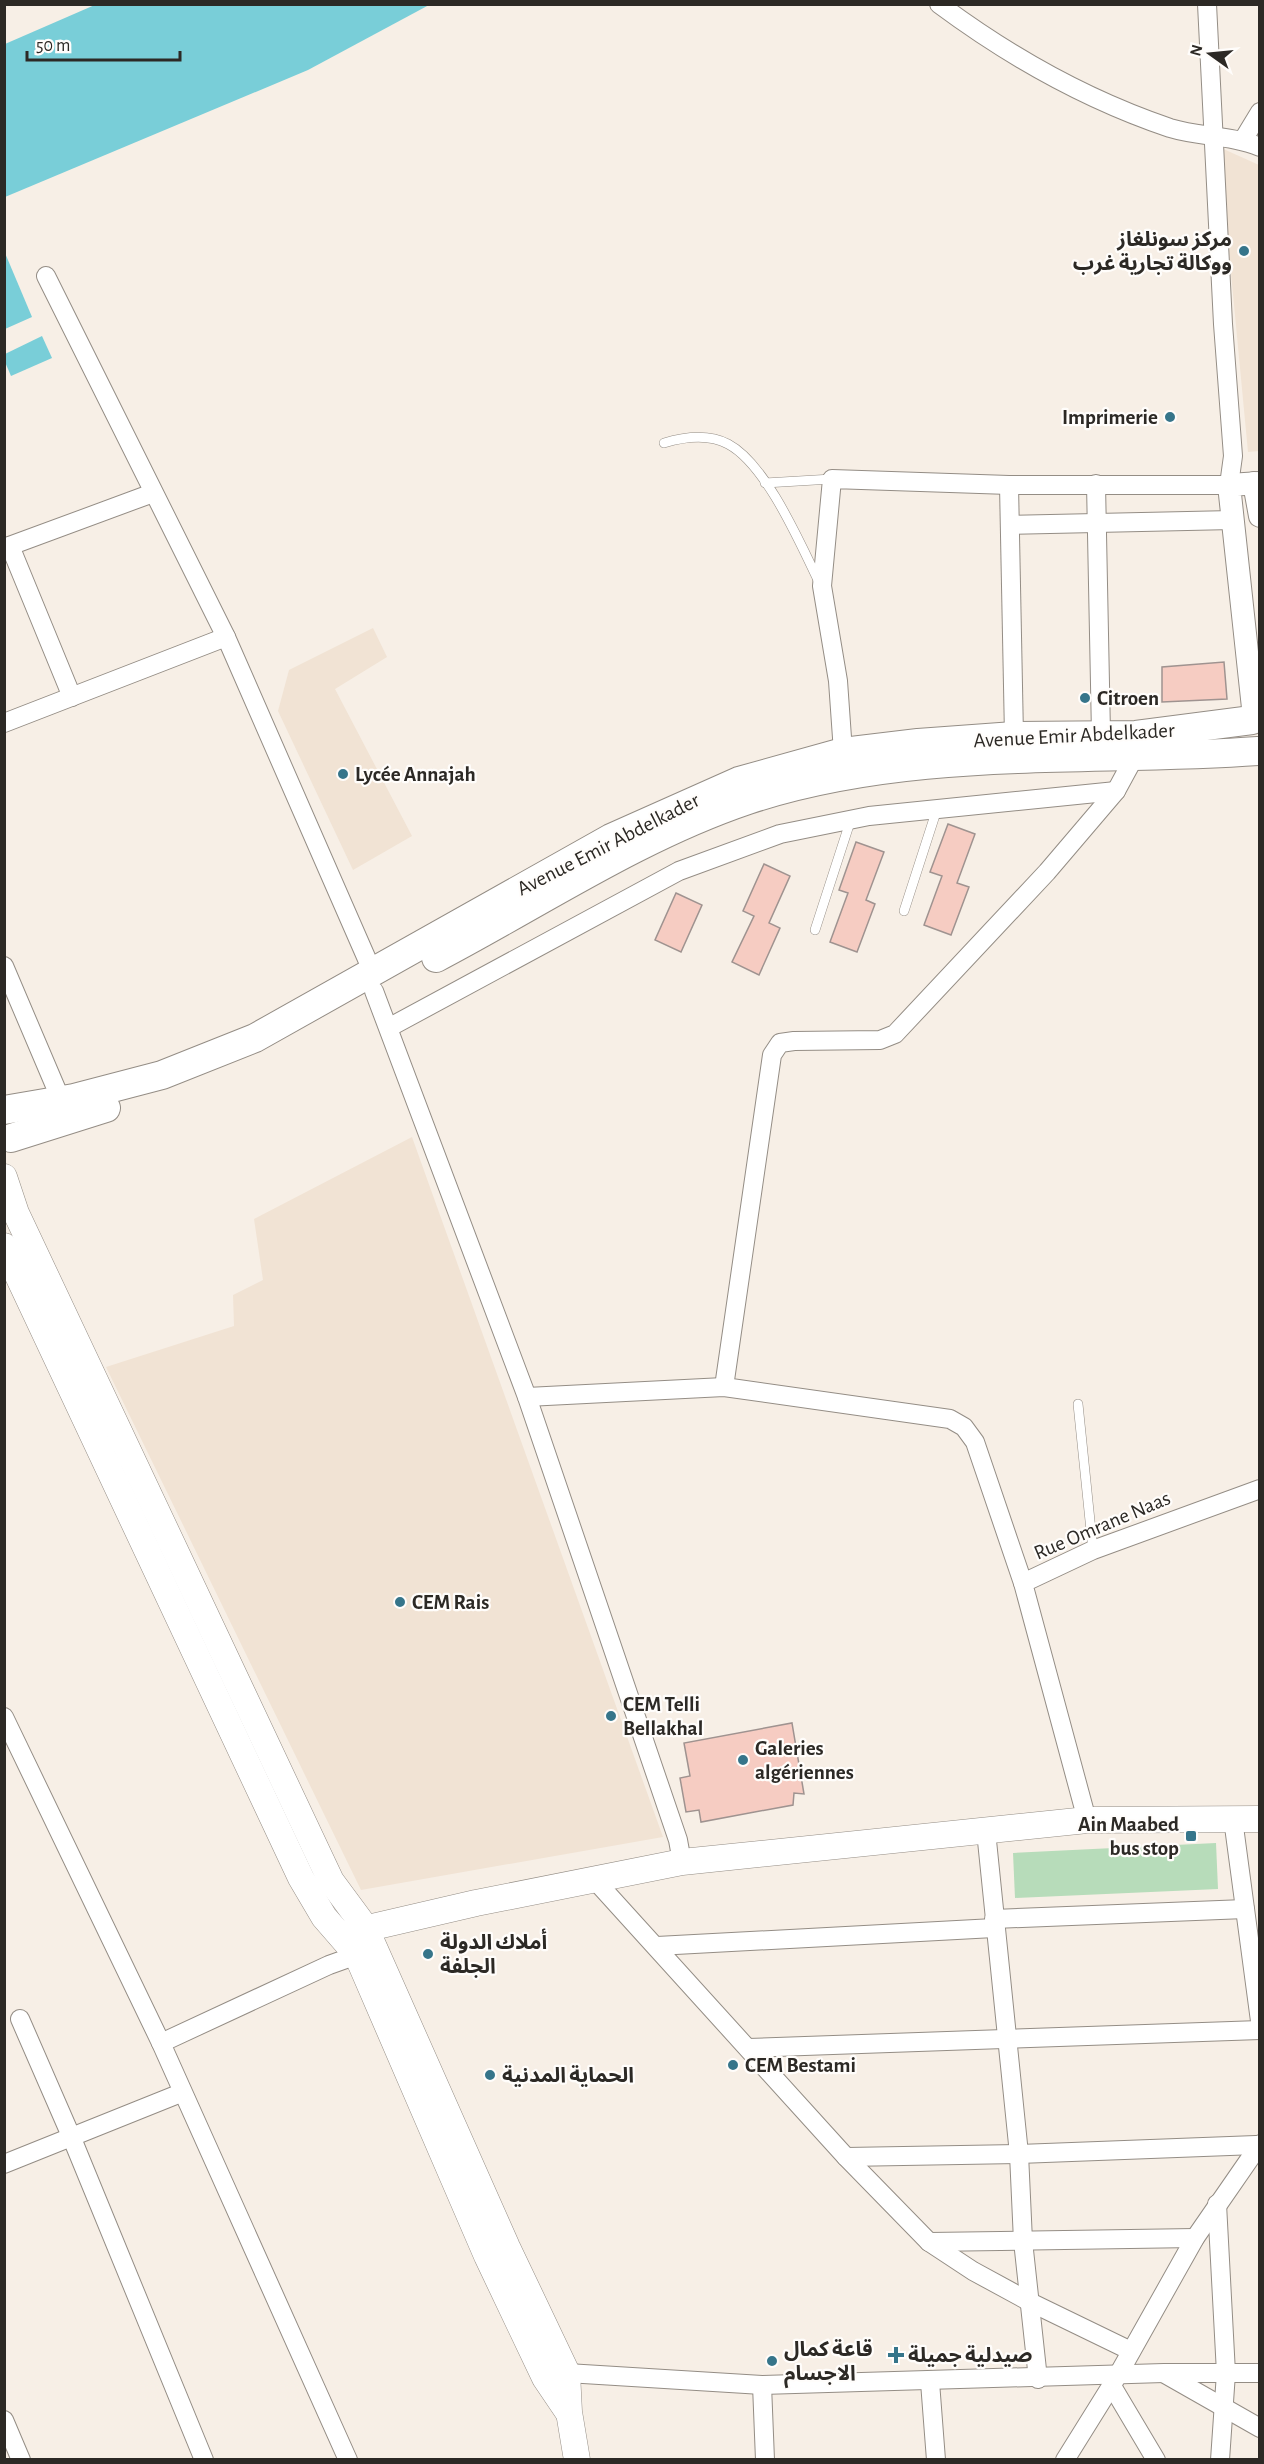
<svg xmlns="http://www.w3.org/2000/svg" width="1264" height="2464" font-family="'Alegreya Sans','Noto Sans Arabic',sans-serif">
	<style>
		.built { fill: #f1e3d4 }
		.green { fill: #b7dcba }
		.water { fill: #79ced8 }
		.building { fill: #f6ccc2; stroke: #9f9390; stroke-width: 1.5 }
		.lines { fill: none; stroke-linecap: round; stroke-linejoin: round }
		.service-casing { stroke: #948d85; stroke-width: 10 }
		.minor-casing { stroke: #948d85; stroke-width: 20 }
		.tertiary-casing { stroke: #948d85; stroke-width: 24 }
		.secondary-casing { stroke: #948d85; stroke-width: 27 }
		.primary-casing { stroke: #948d85; stroke-width: 30 }
		.service { stroke: #fff; stroke-width: 9 }
		.minor { stroke: #fff; stroke-width: 18 }
		.tertiary { stroke: #fff; stroke-width: 22 }
		.secondary { stroke: #fff; stroke-width: 26 }
		.primary { stroke: #fff; stroke-width: 28 }
		.poi-dot { fill: #36758a; stroke: #fffdfb; stroke-width: 2 }
		.labels { text-anchor: middle; stroke-width: 4.5; stroke-linejoin: round; paint-order: stroke }
		.poi-label { font-size: 21px; font-weight: bold; fill: #2c2925; stroke: #fffdfb; text-anchor: start }
		.street-label { font-size: 21px; fill: #2c2925; stroke: #fffdfb }
	</style>
	<rect width="100%" height="100%" fill="#f7efe6"/>
	<!-- built -->
	<g class="built">
		<polygon points="1219,147 1259,165 1259,451 1248,452"/>
		<polygon points="373,628 387,657 335,689 412,836 353,870 278,711 289,670"/>
		<polygon points="412,1137 663,1837 361,1890 106,1367 234,1326 233,1295 263,1280 254,1219"/>
	</g>
	<!-- green -->
	<polygon class="green" points="1216,1843 1218,1889 1015,1898 1013,1853"/>
	<!-- water -->
	<g class="water">
		<polygon points="97,4 429,4 429,5 308,70 5,197 5,44"/>
		<polygon points="5,253 32,317 5,329 4,329"/>
		<polygon points="42,336 52,358 11,376 5,362 5,354"/>
	</g>
	<!-- building -->
	<g class="building">
		<polygon points="1224,662 1227,699 1162,702 1162,667"/>
		<polygon points="948,824 975,834 957,883 969,887 951,935 924,925 942,876 930,872"/>
		<polygon points="856,842 884,852 866,900 875,904 857,952 830,942 848,893 839,890"/>
		<polygon points="764,864 790,876 769,923 780,928 759,975 732,962 754,916 743,911"/>
		<polygon points="676,893 702,905 681,952 655,940"/>
		<polygon points="792,1723 804,1794 794,1793 793,1805 701,1822 699,1810 686,1812 680,1778 690,1776 684,1743"/>
	</g>
	<g class="lines">
		<!-- service casing -->
		<g class="service-casing">
			<g id="service">
				<path d="M664,443c20,-6 45,-9 64,1 38,20 72,99 91,138"/>
				<polyline points="765,483 832,479"/>
				<polyline points="904,911 937,809"/>
				<polyline points="815,930 851,819"/>
				<polyline points="1078,1404 1093,1550"/>
			</g>
		</g>
		<!-- minor casing -->
		<g class="minor-casing">
			<g id="minor">
				<path d="M939,4c70,52 148,96 231,124 29,9 61,7 90,19"/>
				<polyline points="1243,140 1260,112"/>
				<polyline points="46,276 226,637 373,973"/>
				<polyline points="1096,484 1101,734"/>
				<polyline points="1009,485 1014,736"/>
				<polyline points="1010,525 1233,520"/>
				<polyline points="10,546 72,697"/>
				<polyline points="4,548 153,493"/>
				<polyline points="4,723 226,637"/>
				<polyline points="843,752 838,681 822,586 832,479 1009,485 1229,485 1233,456 1223,324 1207,4"/>
				<polyline points="4,966 61,1100"/>
				<polyline points="374,991 527,1397 678,1840 682,1862"/>
				<polyline points="390,1027 679,871 780,834 869,816 1116,791"/>
				<polyline points="724,1387 772,1055 780,1043 794,1041 880,1040 895,1034 1047,872 1116,791 1135,756 1135,748"/>
				<polyline points="527,1397 724,1387 950,1419 964,1427 975,1442 1023,1583"/>
				<polyline points="4,1717 161,2043 348,2460"/>
				<polyline points="1233,1819 1260,2021"/>
				<polyline points="1087,1820 1023,1583 1093,1550 1260,1489"/>
				<polyline points="986,1831 1019,2154 1023,2241 1038,2379"/>
				<polyline points="594,1879 846,2157 929,2242 973,2271 1030,2302 1131,2351"/>
				<polyline points="994,1919 1245,1909"/>
				<polyline points="657,1946 994,1928"/>
				<polyline points="20,2019 71,2136 204,2460"/>
				<polyline points="161,2043 329,1965 357,1955"/>
				<polyline points="748,2048 1260,2030"/>
				<polyline points="846,2157 1019,2154 1256,2145"/>
				<polyline points="4,2164 181,2093"/>
				<polyline points="1217,2204 1226,2373 1220,2460"/>
				<polyline points="929,2242 1195,2238"/>
				<polyline points="1165,2374 1260,2428"/>
				<polyline points="555,2376 567,2373 762,2385 1164,2373 1260,2373"/>
				<polyline points="930,2382 936,2460"/>
				<polyline points="762,2385 765,2460"/>
				<polyline points="1112,2386 1156,2460"/>
				<polyline points="4,2420 21,2460"/>
				<polyline points="1065,2460 1118,2375 1195,2238 1260,2144"/>
			</g>
		</g>
		<!-- tertiary casing -->
		<g class="tertiary-casing">
			<g id="tertiary">
				<polyline points="1254,483 1260,516"/>
				<polyline points="1254,717 1229,485 1260,483"/>
			</g>
		</g>
		<!-- secondary casing -->
		<g class="secondary-casing">
			<g id="secondary">
				<polyline points="4,1177 16,1213 331,1881 365,1927 507,2247 567,2373 569,2412 577,2460"/>
				<polyline points="4,1246 301,1878 324,1917 357,1955 487,2256 545,2378 568,2412"/>
				<polyline points="351,1932 476,1903 682,1862 1087,1820 1260,1819"/>
			</g>
		</g>
		<!-- primary casing -->
		<g class="primary-casing">
			<g id="primary">
				<path d="M436,958c103,-54 202,-121 312,-158 164,-54 341,-37 510,-49"/>
				<polyline points="4,1110 74,1098 162,1075 255,1038 611,838 739,781 843,752 918,743 1014,736 1136,735 1252,720"/>
				<polyline points="11,1138 106,1108"/>
			</g>
		</g>
		<!-- service -->
		<use href="#service" class="service"/>
		<!-- minor -->
		<use href="#minor" class="minor"/>
		<!-- tertiary -->
		<use href="#tertiary" class="tertiary"/>
		<!-- secondary -->
		<use href="#secondary" class="secondary"/>
		<!-- primary -->
		<use href="#primary" class="primary"/>
	</g>
	<!-- markers -->
	<g class="poi-dot">
		<circle cx="1244" cy="251" r="6"/>
		<circle cx="1170" cy="417" r="6"/>
		<circle cx="1085" cy="698" r="6"/>
		<circle cx="343" cy="774" r="6"/>
		<circle cx="400" cy="1602" r="6"/>
		<circle cx="611" cy="1716" r="6"/>
		<circle cx="743" cy="1760" r="6"/>
		<rect x="1185" y="1830" width="12" height="12" rx="3"/>
		<circle cx="428" cy="1954" r="6"/>
		<circle cx="733" cy="2065" r="6"/>
		<circle cx="490" cy="2075" r="6"/>
		<path d="M893 2346h6v6h6v6h-6v6h-6v-6h-6v-6h6z"/>
		<circle cx="772" cy="2361" r="6"/>
	</g>
	<g class="labels">
		<!-- poi labels -->
		<g class="poi-label">
			<text x="1232" y="246" text-anchor="end">مركز سونلغاز<tspan x="1232" dy="24">ووكالة تجارية غرب</tspan></text>
			<text x="1158" y="424" text-anchor="end">Imprimerie</text>
			<text x="1097" y="705">Citroen</text>
			<text x="355" y="781">Lycée Annajah</text>
			<text x="412" y="1609">CEM Rais</text>
			<text x="623" y="1711">CEM Telli<tspan x="623" dy="24">Bellakhal</tspan></text>
			<text x="755" y="1755">Galeries<tspan x="755" dy="24">algériennes</tspan></text>
			<text x="1179" y="1831" text-anchor="end">Ain Maabed<tspan x="1179" dy="24">bus stop</tspan></text>
			<text x="440" y="1949">أملاك الدولة<tspan x="440" dy="24">الجلفة</tspan></text>
			<text x="745" y="2072">CEM Bestami</text>
			<text x="502" y="2082">الحماية المدنية</text>
			<text x="784" y="2356">قاعة كمال<tspan x="784" dy="24">الاجسام</tspan></text>
			<text x="908" y="2362">صيدلية جميلة</text>
		</g>
		<!-- street labels -->
		<g class="street-label">
			<text transform="translate(1074 735) rotate(-3)" y="7">Avenue Emir Abdelkader</text>
			<text transform="translate(608 844) rotate(-27)" y="7">Avenue Emir Abdelkader</text>
			<text transform="translate(1102 1525) rotate(-23)" y="7">Rue Omrane Naas</text>
		</g>
	</g>
	<!-- border -->
	<rect width="1264" height="2464" fill="none" stroke="#2c2925" stroke-width="12"/>
	<!-- north arrow -->
	<g transform="translate(1210 54) rotate(285)" stroke="#fffdfb" stroke-width="4.5" paint-order="stroke">
	<path d="M0-4.5L10 22L0 15L-10 22Z" fill="#2c2925"/>
	<text y="-9" font-size="16" font-weight="bold" text-anchor="middle" fill="#2c2925">N</text>
	</g>
	<!-- scale -->
	<path d="M27 51v9h153v-9" fill="none" stroke="#2c2925" stroke-width="3"/>
	<text x="36" y="51" font-size="18" fill="#2c2925" stroke="#fffdfb" stroke-width="4.5" paint-order="stroke">50 m</text>
</svg>
